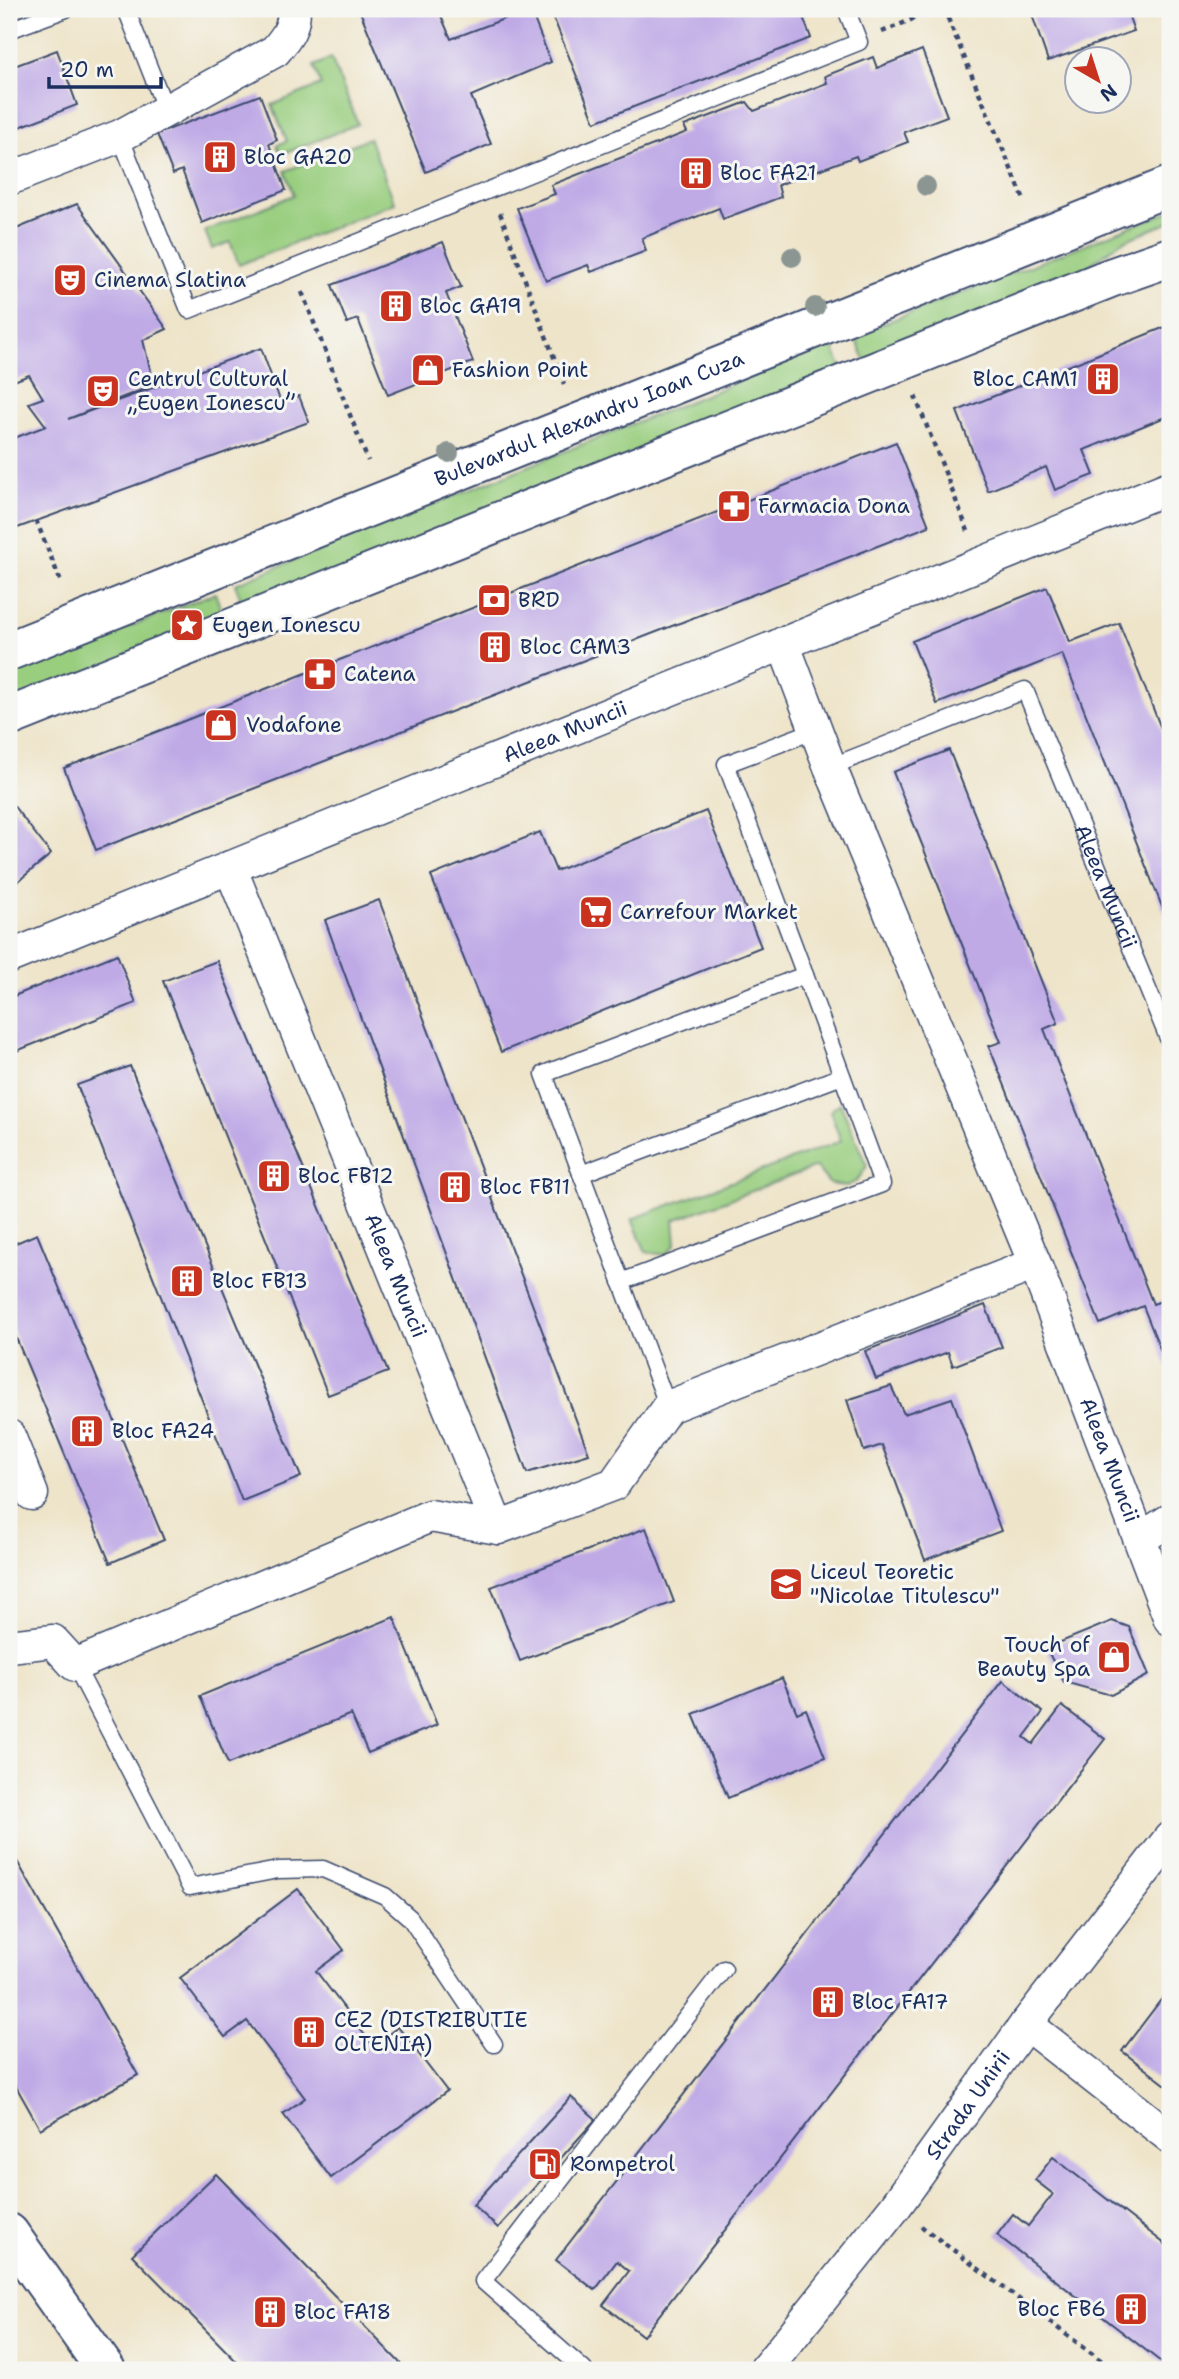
<svg xmlns="http://www.w3.org/2000/svg" width="1179" height="2379" font-family="'Shantell Sans',sans-serif">
	<style>
		.green { fill: #99ce7f; stroke: #5a7e6e; stroke-width: 2 }
		.building { fill: #bfaae6 }
		.lines { fill: none; stroke-linecap: round; stroke-linejoin: round }
		.lane-casing { stroke: #3b4a6e; stroke-width: 19 }
		.street-casing { stroke: #3b4a6e; stroke-width: 35 }
		.secondary-casing { stroke: #3b4a6e; stroke-width: 42 }
		.path { stroke: #3b4a6e; stroke-width: 4.5; stroke-dasharray: 5 5; stroke-linecap: butt }
		.lane { stroke: #fff; stroke-width: 16 }
		.street { stroke: #fff; stroke-width: 32 }
		.secondary { stroke: #fff; stroke-width: 38 }
		.tree { fill: #8b9693 }
		.labels { text-anchor: middle; stroke-width: 6; stroke-linejoin: round; paint-order: stroke }
		.poi-label { font-size: 21px; fill: #1b2f5e; stroke: #f6f6f2; text-anchor: start }
		.street-label { font-size: 21px; fill: #1b2f5e; stroke: #f6f6f2 }
	</style>
	<rect width="100%" height="100%" fill="#f6f6f2"/>
	<filter id="ink" filterUnits="userSpaceOnUse"><feTurbulence type="fractalNoise" baseFrequency=".0143" numOctaves="2"/><feDisplacementMap in="SourceGraphic" scale="14" xChannelSelector="R" yChannelSelector="G"/><feConvolveMatrix kernelMatrix="1 2 1 2 8 2 1 2 1" color-interpolation-filters="sRGB"/></filter>
	<filter id="wash" filterUnits="userSpaceOnUse"><feTurbulence type="fractalNoise" baseFrequency=".00686" numOctaves="4" result="noise"/><feDisplacementMap in="SourceGraphic" scale="28" xChannelSelector="R" yChannelSelector="G"/><feGaussianBlur stdDeviation="1.57" result="paint"/><feColorMatrix in="noise" values="0 0 0 0 0 0 0 0 0 0 0 0 0 0 0 0 0 1.4 0 .05"/><feComposite in="paint" operator="in"/></filter>
	<g filter="url(#wash)">
		<rect width="100%" height="100%" fill="#eee4c9"/>
		<!-- green -->
		<g class="green">
			<polygon points="331,58 358,124 281,155 277,145 287,141 272,105 321,85 314,66"/>
			<polygon points="369,138 395,203 239,265 230,242 212,249 205,231 294,195 285,171"/>
			<polygon points="1170,211 1170,222 1121,242 1062,285 867,364 854,335"/>
			<polygon points="832,344 844,374 247,615 235,584"/>
			<polygon points="215,593 226,623 9,710 9,674"/>
			<polygon points="840,1103 867,1166 857,1181 845,1187 829,1183 816,1167 674,1220 676,1244 666,1255 646,1252 632,1219 841,1141 830,1111"/>
		</g>
		<g id="blocks">
			<!-- building -->
			<g class="building">
				<polygon points="359,9 438,9 451,39 530,9 551,62 471,96 491,144 426,172"/>
				<polygon points="550,9 800,9 811,38 595,122"/>
				<polygon points="1030,9 1126,9 1134,31 1048,61"/>
				<polygon points="57,50 77,105 9,131 9,68"/>
				<polygon points="922,50 947,116 904,132 908,142 858,161 856,156 778,185 781,197 723,219 719,208 642,238 646,251 591,272 588,265 546,281 517,208 555,194 551,185 687,132 684,126 747,102 754,111 827,83 825,76 873,57 877,68"/>
				<polygon points="260,95 277,140 269,144 286,190 202,223 182,170 173,174 157,134"/>
				<polygon points="77,204 167,329 143,340 154,385 68,419 261,348 281,403 299,396 309,422 9,531 9,440 46,426 29,403 43,398 29,375 9,383 9,232"/>
				<polygon points="443,242 461,287 446,293 473,362 388,395 358,319 347,323 332,285"/>
				<polygon points="1170,325 1170,415 1084,450 1094,475 1055,490 1046,467 988,491 957,411"/>
				<polygon points="896,442 929,526 96,850 64,768"/>
				<polygon points="1047,587 1070,642 1119,623 1170,751 1170,927 1062,654 937,704 912,641"/>
				<polygon points="949,750 1058,1023 1044,1029 1153,1304 1170,1298 1170,1374 1143,1306 1100,1324 989,1046 1001,1042 893,772"/>
				<polygon points="9,800 51,854 16,883 9,874"/>
				<polygon points="706,811 761,947 501,1052 431,876 540,832 556,871"/>
				<polygon points="379,900 589,1454 527,1473 325,920"/>
				<polygon points="117,954 136,1003 9,1054 9,998"/>
				<polygon points="217,961 388,1372 328,1395 163,981"/>
				<polygon points="130,1066 301,1477 242,1501 77,1085"/>
				<polygon points="37,1234 164,1540 110,1563 9,1321 9,1246"/>
				<polygon points="985,1305 1002,1347 953,1366 948,1352 876,1379 865,1351"/>
				<polygon points="891,1386 904,1414 952,1398 1001,1531 925,1560 882,1445 864,1451 847,1400"/>
				<polygon points="646,1528 674,1602 520,1661 491,1587"/>
				<polygon points="394,1617 437,1725 368,1753 351,1714 228,1764 200,1696"/>
				<polygon points="1112,1621 1129,1627 1149,1675 1111,1695 1064,1682 1046,1648"/>
				<polygon points="782,1678 797,1713 806,1709 825,1757 728,1798 693,1714"/>
				<polygon points="1003,1681 1043,1712 1024,1737 1033,1744 1062,1706 1105,1739 643,2336 603,2305 629,2271 617,2261 595,2290 556,2260"/>
				<polygon points="9,1847 138,2075 40,2129 9,2074"/>
				<polygon points="298,1889 344,1950 316,1971 373,2046 398,2027 447,2091 331,2178 283,2114 305,2098 247,2021 225,2037 180,1978"/>
				<polygon points="1170,1988 1170,2088 1122,2051"/>
				<polygon points="571,2097 596,2119 498,2228 473,2205"/>
				<polygon points="1053,2157 1170,2248 1170,2369 997,2235 1013,2214 1028,2226 1053,2194 1035,2180"/>
				<polygon points="216,2174 407,2370 245,2370 132,2255"/>
			</g>
		</g>
	</g>
	<g filter="url(#ink)">
		<use href="#blocks" fill-opacity="0" stroke="#3b4a6e" stroke-width="2"/>
		<g class="lines">
			<!-- lane casing -->
			<g class="lane-casing">
				<g id="lane">
					<polyline points="126,9 167,113"/>
					<polyline points="9,30 66,9"/>
					<polyline points="120,136 189,310 859,42 846,9"/>
					<path id="s1" d="M830,767l195,-77 145,353"/>
					<polyline points="581,1174 842,1076"/>
					<polyline points="621,1282 882,1184 805,975"/>
					<polyline points="668,1407 544,1074 805,975 726,764 816,730"/>
					<polyline points="75,1665 190,1887 278,1870 323,1869 385,1896 410,1918 494,2044"/>
					<polyline points="584,2370 483,2281 724,1969"/>
				</g>
			</g>
			<!-- street casing -->
			<g class="street-casing">
				<g id="street">
					<path d="M9,179l111,-43 155,-85c12,-14 19,-23 19,-42"/>
					<path id="s2" d="M783,643l47,124 205,497 135,355"/>
					<path id="s3" d="M230,867l268,661"/>
					<path id="s4" d="M9,957l1161,-470"/>
					<polyline points="9,1436 32,1494"/>
					<polyline points="1140,1539 1170,1520"/>
					<polyline points="9,1646 53,1641 75,1665 430,1516 498,1528 514,1522 614,1484 668,1407 1035,1264"/>
					<polyline points="1026,2024 1170,2137"/>
					<path id="s5" d="M765,2370l130,-163 131,-183 144,-186"/>
				</g>
			</g>
			<!-- secondary casing -->
			<g class="secondary-casing">
				<g id="secondary">
					<path id="s6" d="M9,651l1161,-465"/>
					<polyline points="9,717 1110,278 1170,257"/>
					<polyline points="9,2233 106,2370"/>
				</g>
			</g>
			<!-- path -->
			<g class="path">
				<polyline points="944,9 1025,202"/>
				<polyline points="882,32 937,9"/>
				<polyline points="500,213 564,384"/>
				<polyline points="302,292 368,461"/>
				<polyline points="915,396 968,531"/>
				<polyline points="36,520 61,582"/>
				<polyline points="921,2226 1114,2370"/>
			</g>
			<!-- lane -->
			<use href="#lane" class="lane"/>
			<!-- street -->
			<use href="#street" class="street"/>
			<!-- secondary -->
			<use href="#secondary" class="secondary"/>
		</g>
		<!-- trees -->
		<g class="tree">
			<circle cx="926" cy="186" r="10"/>
			<circle cx="792" cy="257" r="10"/>
			<circle cx="815" cy="307" r="10"/>
			<circle cx="449" cy="453" r="10"/>
		</g>
	</g>
	<!-- icons -->
	<defs>
		<g id="building-square" transform="scale(1.75)"><rect x="-9" y="-9" width="18" height="18" rx="4" fill="#c8321e" stroke="#f6f6f2"/><path d="M-4-6H4V6H1V3H-1V6H-4ZM-2.5-4.3h1.7v1.8h-1.7ZM.8-4.3h1.7v1.8H.8ZM-2.5-1h1.7V.8h-1.7ZM.8-1h1.7V.8H.8Z" fill="#fff"/></g>
		<g id="theatre-square" transform="scale(1.75)"><rect x="-9" y="-9" width="18" height="18" rx="4" fill="#c8321e" stroke="#f6f6f2"/><path d="M-5-5.5Q0-4 5-5.5V0Q5 5 0 6Q-5 5-5 0ZM-3.3-2.5H-1v1.5H-3.3ZM1-2.5H3.3v1.5H1ZM-2.8 1Q0 5.5 2.8 1Z" fill="#fff"/></g>
		<g id="shop-square" transform="scale(1.75)"><rect x="-9" y="-9" width="18" height="18" rx="4" fill="#c8321e" stroke="#f6f6f2"/><path d="M-5-2.5h2.3a2.7 3.5 0 0 1 5.4 0H5L5.5 6h-11ZM-1.5-2.5h3a1.5 2.3 0 0 0-3 0Z" fill="#fff"/></g>
		<g id="pharmacy-square" transform="scale(1.75)"><rect x="-9" y="-9" width="18" height="18" rx="4" fill="#c8321e" stroke="#f6f6f2"/><path d="M-2-6h4v4h4v4h-4v4h-4v-4h-4v-4h4Z" fill="#fff"/></g>
		<g id="bank-square" transform="scale(1.75)"><rect x="-9" y="-9" width="18" height="18" rx="4" fill="#c8321e" stroke="#f6f6f2"/><path d="M-6-4H6V4H-6ZM0-2.3a2.3 2.3 0 1 0 0 4.6a2.3 2.3 0 1 0 0-4.6Z" fill="#fff"/></g>
		<g id="sight-square" transform="scale(1.75)"><rect x="-9" y="-9" width="18" height="18" rx="4" fill="#c8321e" stroke="#f6f6f2"/><path d="M0-6L1.8-2.2L6-1.7L2.9 1.2L3.7 5.4L0 3.3L-3.7 5.4L-2.9 1.2L-6-1.7L-1.8-2.2Z" fill="#fff"/></g>
		<g id="supermarket-square" transform="scale(1.75)"><rect x="-9" y="-9" width="18" height="18" rx="4" fill="#c8321e" stroke="#f6f6f2"/><path d="M-6-5.5h2.5l.6 2H6L4.5 2H-2.5L-4.4-4H-6ZM-1.5 3.2a1.3 1.3 0 1 0 .1 0ZM3 3.2a1.3 1.3 0 1 0 .1 0Z" fill="#fff"/></g>
		<g id="school-square" transform="scale(1.75)"><rect x="-9" y="-9" width="18" height="18" rx="4" fill="#c8321e" stroke="#f6f6f2"/><path d="M0-5L7-2L0 1L-7-2ZM-4 1L0 2.5L4 1V4Q0 6-4 4Z" fill="#fff"/></g>
		<g id="fuel-square" transform="scale(1.75)"><rect x="-9" y="-9" width="18" height="18" rx="4" fill="#c8321e" stroke="#f6f6f2"/><path d="M-5.5-6h7V0h2V4h1.3V-2.5L3-4.5l.8-.8L6-3V5H2.5V1h-1V6h-7ZM-4.2-4.7v3.2H.2V-4.7Z" fill="#fff"/></g>
	</defs>
	<g fill-rule="evenodd">
		<use href="#building-square" x="220" y="157"/>
		<use href="#building-square" x="696" y="173"/>
		<use href="#theatre-square" x="70" y="280"/>
		<use href="#building-square" x="396" y="306"/>
		<use href="#shop-square" x="428" y="370"/>
		<use href="#building-square" x="1103" y="379"/>
		<use href="#theatre-square" x="103" y="391"/>
		<use href="#pharmacy-square" x="734" y="506"/>
		<use href="#bank-square" x="494" y="600"/>
		<use href="#sight-square" x="187" y="625"/>
		<use href="#building-square" x="495" y="647"/>
		<use href="#pharmacy-square" x="320" y="674"/>
		<use href="#shop-square" x="221" y="725"/>
		<use href="#supermarket-square" x="596" y="912"/>
		<use href="#building-square" x="274" y="1176"/>
		<use href="#building-square" x="455" y="1187"/>
		<use href="#building-square" x="187" y="1281"/>
		<use href="#building-square" x="87" y="1431"/>
		<use href="#school-square" x="786" y="1584"/>
		<use href="#shop-square" x="1114" y="1657"/>
		<use href="#building-square" x="828" y="2002"/>
		<use href="#building-square" x="309" y="2032"/>
		<use href="#fuel-square" x="545" y="2164"/>
		<use href="#building-square" x="1131" y="2309"/>
		<use href="#building-square" x="270" y="2312"/>
	</g>
	<g class="labels">
		<!-- poi labels -->
		<g class="poi-label">
			<text x="244" y="164">Bloc GA20</text>
			<text x="720" y="180">Bloc FA21</text>
			<text x="94" y="287">Cinema Slatina</text>
			<text x="420" y="313">Bloc GA19</text>
			<text x="452" y="377">Fashion Point</text>
			<text x="128" y="386">Centrul Cultural<tspan x="128" dy="24">„Eugen Ionescu”</tspan></text>
			<text x="1078" y="386" text-anchor="end">Bloc CAM1</text>
			<text x="758" y="513">Farmacia Dona</text>
			<text x="518" y="607">BRD</text>
			<text x="212" y="632">Eugen Ionescu</text>
			<text x="520" y="654">Bloc CAM3</text>
			<text x="344" y="681">Catena</text>
			<text x="246" y="732">Vodafone</text>
			<text x="620" y="919">Carrefour Market</text>
			<text x="298" y="1183">Bloc FB12</text>
			<text x="480" y="1194">Bloc FB11</text>
			<text x="212" y="1288">Bloc FB13</text>
			<text x="112" y="1438">Bloc FA24</text>
			<text x="810" y="1579">Liceul Teoretic<tspan x="810" dy="24">"Nicolae Titulescu"</tspan></text>
			<text x="1090" y="1652" text-anchor="end">Touch of<tspan x="1090" dy="24">Beauty Spa</tspan></text>
			<text x="852" y="2009">Bloc FA17</text>
			<text x="334" y="2027">CEZ (DISTRIBUTIE<tspan x="334" dy="24">OLTENIA)</tspan></text>
			<text x="570" y="2171">Rompetrol</text>
			<text x="1106" y="2316" text-anchor="end">Bloc FB6</text>
			<text x="294" y="2319">Bloc FA18</text>
		</g>
		<!-- street labels -->
		<g class="street-label">
			<text dy="7" stroke="none"><textPath href="#s6" startOffset="625">Bulevardul Alexandru Ioan Cuza</textPath></text>
			<text dy="7" stroke="none"><textPath href="#s4" startOffset="600">Aleea Muncii</textPath></text>
			<text dy="7" stroke="none"><textPath href="#s1" startOffset="422">Aleea Muncii</textPath></text>
			<text dy="7" stroke="none"><textPath href="#s3" startOffset="441">Aleea Muncii</textPath></text>
			<text dy="7" stroke="none"><textPath href="#s2" startOffset="880">Aleea Muncii</textPath></text>
			<text dy="7" stroke="none"><textPath href="#s5" startOffset="334">Strada Unirii</textPath></text>
		</g>
	</g>
	<!-- margin -->
	<rect width="1179" height="2379" fill="none" stroke="#f6f6f2" stroke-width="35"/>
	<!-- north arrow -->
	<g transform="translate(1098 80) rotate(141)"><circle r="33" fill="#f6f6f2" stroke="#9ea6b7" stroke-width="2"/>
	<path d="M0-5L12 26L0 18L-12 26Z" fill="#c8321e"/>
	<text y="-10" font-size="19" font-weight="bold" text-anchor="middle" fill="#1b2f5e">N</text>
	</g>
	<!-- scale -->
	<path d="M49 77v10h112v-10" fill="none" stroke="#1b2f5e" stroke-width="3.5"/>
	<text x="60" y="77" font-size="21" fill="#1b2f5e" stroke="#f6f6f2" stroke-width="5" paint-order="stroke">20 m</text>
</svg>
